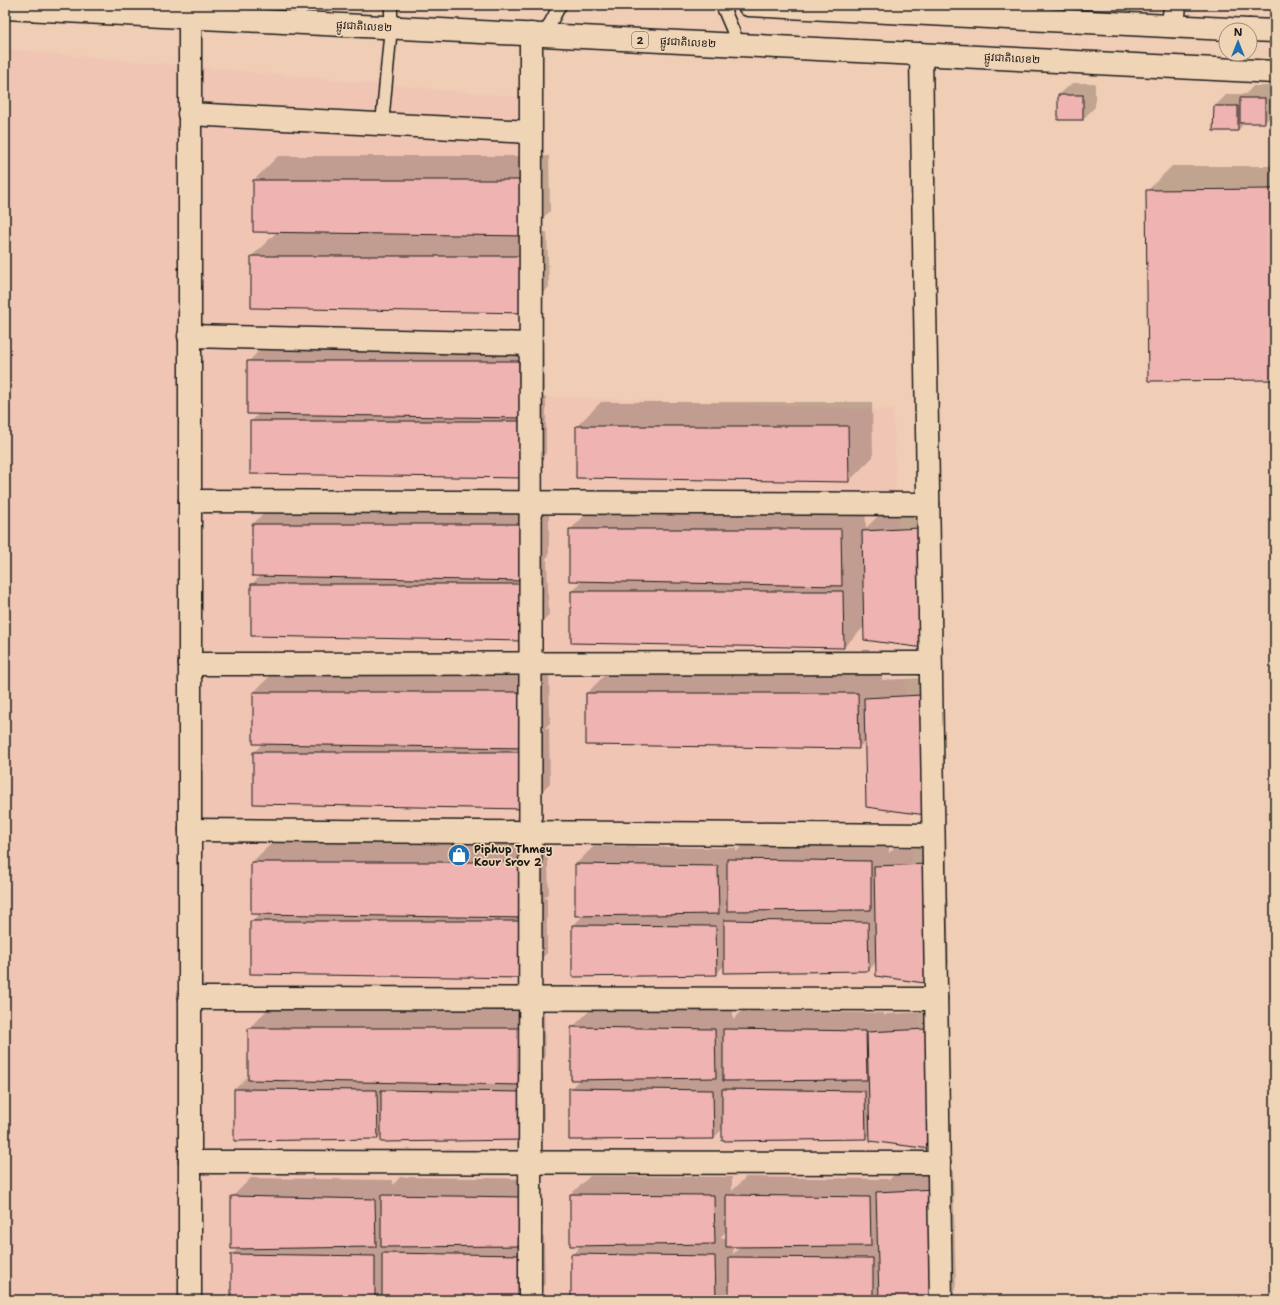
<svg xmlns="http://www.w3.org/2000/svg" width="1280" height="1305" font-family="'Shantell Sans','Noto Sans Khmer',sans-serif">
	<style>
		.built { fill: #f0c5b4 }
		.shadow { fill: #0003; fill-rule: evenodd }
		.building { fill: #efb3b1; stroke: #1c1c1c }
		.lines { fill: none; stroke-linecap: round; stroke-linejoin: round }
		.service-casing { stroke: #1c1c1c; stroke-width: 15 }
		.minor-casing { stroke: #1c1c1c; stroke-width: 25 }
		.trunk-casing { stroke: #1c1c1c; stroke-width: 25 }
		.service { stroke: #f0d4b6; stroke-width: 12 }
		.minor { stroke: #f0d4b6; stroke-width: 22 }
		.trunk { stroke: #f0d4b6; stroke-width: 22 }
		.labels { text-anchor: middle; stroke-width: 3.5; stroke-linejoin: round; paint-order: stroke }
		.shield { fill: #f0d4b6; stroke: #5c534a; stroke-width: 1 }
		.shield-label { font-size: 10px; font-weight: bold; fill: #1c1c1c }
		.street-label { font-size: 11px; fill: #1c1c1c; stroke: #f0d4b6 }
		.poi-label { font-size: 11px; font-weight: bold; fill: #1c1c1c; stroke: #f0d4b6; text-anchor: start }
	</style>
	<rect width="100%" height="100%" fill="#f0cdb5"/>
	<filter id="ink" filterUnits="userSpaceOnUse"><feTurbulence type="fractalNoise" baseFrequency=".025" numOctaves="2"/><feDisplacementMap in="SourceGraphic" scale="8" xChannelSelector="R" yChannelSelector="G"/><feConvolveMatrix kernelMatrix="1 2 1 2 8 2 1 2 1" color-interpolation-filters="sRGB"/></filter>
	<g filter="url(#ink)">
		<!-- built -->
		<polygon class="built" points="5,49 531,98 530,396 893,410 932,1300 5,1300"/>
		<!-- shadow -->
		<g class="shadow">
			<polygon points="1072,83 1095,83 1095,107 1083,119 1059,95"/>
			<polygon points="1253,86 1275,86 1275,123 1272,115 1265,122 1246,122 1238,130 1214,130 1215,106 1227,94 1246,94"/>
			<polygon points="278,156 549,156 550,211 529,232 547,232 549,287 524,312 252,256 278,231 254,180"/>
			<polygon points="1172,166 1275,166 1275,379 1147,191"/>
			<path d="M272,337h271l1,56 -5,4h7v56l-24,24 -271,-55 8,-9 -11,-51zM518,356h2l1,38h-2z"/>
			<polygon points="601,402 872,402 873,457 849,481 577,426"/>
			<polygon points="277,500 549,500 549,555 545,560 547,560 549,615 524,640 252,584 261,575 253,524"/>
			<polygon points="594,506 865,506 866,528 881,513 938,510 942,629 923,647 865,626 844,647 572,591 582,581 570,530"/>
			<polygon points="278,668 549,668 550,723 545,728 549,728 550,783 526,808 254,752 263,743 254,692"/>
			<polygon points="611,669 882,669 882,680 940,677 944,795 926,814 866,741 858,748 587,693"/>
			<polygon points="277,838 547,838 549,893 544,898 547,898 547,953 523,977 251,922 261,913 252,913 252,862"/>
			<path d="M747,841l142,2v10l5,-5 52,-2 3,118 -18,19 -54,-22 -8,9 -144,-5 -9,9 -143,-49 11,-10h-8v-51l18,-18 142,2v4zM728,904v4h-4z"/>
			<polygon points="273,1004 544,1004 545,1059 531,1073 543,1074 544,1121 525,1139 382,1134 378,1138 235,1089 249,1075 249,1028"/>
			<polygon points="591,1009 733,1011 733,1020 742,1011 884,1013 884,1016 887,1014 944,1011 871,1133 866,1138 723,1128 714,1138 570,1089 581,1078 572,1028"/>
			<path d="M953,1171l3,119 -10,10h-216v-11l-11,11h-147v-45l10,-11 -11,1v-51l19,-18 142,1v14l14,-14 142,2v2l7,-7zM727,1230v8h-7zM733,1246h8l-8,8z"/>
			<polygon points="400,1177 542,1179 543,1226 533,1237 544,1237 545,1284 529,1300 383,1300 383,1295 379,1300 232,1300 232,1254 239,1248 232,1197 251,1178 393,1180 393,1185"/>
		</g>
		<!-- building -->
		<g class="building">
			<rect x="1058" y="95" width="25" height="25"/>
			<rect x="1240" y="98" width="25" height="25"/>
			<rect x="1271" y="99" width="4" height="25"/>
			<polygon points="1214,106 1238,106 1238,131 1213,131"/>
			<polygon points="253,180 525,180 526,236 253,232"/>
			<polygon points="1275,189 1275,380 1148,381 1146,190"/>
			<polygon points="251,256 523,256 525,313 251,308"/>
			<polygon points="247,361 519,361 520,418 247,414"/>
			<polygon points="250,421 522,421 523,478 250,474"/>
			<polygon points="576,426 848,426 849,482 576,478"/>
			<polygon points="252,524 525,524 525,581 252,576"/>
			<polygon points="920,528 924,648 864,640 862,531"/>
			<polygon points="569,529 841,529 842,586 569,581"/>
			<polygon points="251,584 523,584 525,641 251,636"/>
			<polygon points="571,591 843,591 844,648 571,643"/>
			<polygon points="253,692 525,692 526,748 253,744"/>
			<polygon points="586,693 858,693 859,749 586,745"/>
			<polygon points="922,695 926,815 866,807 864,698"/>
			<polygon points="253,752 525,752 526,809 253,804"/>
			<polygon points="727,859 871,861 871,910 727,911"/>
			<polygon points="251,862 523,862 525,918 251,914"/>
			<polygon points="575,864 718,866 719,914 575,916"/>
			<polygon points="928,864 931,984 876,976 874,866"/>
			<polygon points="724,920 868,922 869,971 724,973"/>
			<polygon points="250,921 523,921 523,978 250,974"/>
			<polygon points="572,925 716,926 717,975 572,977"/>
			<polygon points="571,1027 715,1029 716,1078 571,1080"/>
			<polygon points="248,1028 520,1028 521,1085 248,1080"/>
			<polygon points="723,1029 866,1031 867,1080 723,1081"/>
			<polygon points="926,1029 930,1149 870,1141 867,1032"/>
			<polygon points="569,1088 713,1090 714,1139 569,1140"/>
			<polygon points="234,1089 377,1090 378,1139 234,1141"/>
			<polygon points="722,1089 865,1091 866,1139 722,1141"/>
			<polygon points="381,1090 525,1092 526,1140 381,1142"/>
			<polygon points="935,1189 938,1300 879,1300 876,1192"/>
			<polygon points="570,1194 714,1195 715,1244 570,1246"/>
			<polygon points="381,1195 524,1197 525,1246 381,1247"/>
			<polygon points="726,1195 870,1197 871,1246 726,1247"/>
			<polygon points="231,1196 375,1199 376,1247 231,1249"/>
			<polygon points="382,1253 526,1255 527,1300 382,1300"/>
			<polygon points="231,1254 375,1256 375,1300 231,1300"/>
			<polygon points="571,1254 715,1256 716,1300 571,1300"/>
			<polygon points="729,1257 873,1258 873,1300 729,1300"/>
		</g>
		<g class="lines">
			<!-- service casing -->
			<g class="service-casing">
				<g id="service">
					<polyline points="722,5 739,45"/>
					<polyline points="544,35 560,5"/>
					<polyline points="382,124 391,27 391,5"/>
				</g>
			</g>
			<!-- minor casing -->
			<g class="minor-casing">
				<g id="minor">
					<polyline points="190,17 190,1300"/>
					<polyline points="1173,26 1175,5"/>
					<polyline points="921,54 941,1300"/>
					<polyline points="189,114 530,132"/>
					<polyline points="189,336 530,344"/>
					<polyline points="190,501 928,504"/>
					<polyline points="190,664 930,663"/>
					<polyline points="190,830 933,835"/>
					<polyline points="190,998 936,999"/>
					<polyline points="190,1162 939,1163"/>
					<polyline points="530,1300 531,34"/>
				</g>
			</g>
			<!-- trunk casing -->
			<g class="trunk-casing">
				<g id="trunk">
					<polyline points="749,5 1248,30"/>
					<polyline points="5,8 1275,72"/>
					<polyline points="1250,30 1275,31"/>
				</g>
			</g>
			<!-- service -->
			<use href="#service" class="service"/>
			<!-- minor -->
			<use href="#minor" class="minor"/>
			<!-- trunk -->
			<use href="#trunk" class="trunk"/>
		</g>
	</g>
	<!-- icons -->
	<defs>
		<g id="shop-disc" transform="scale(1.15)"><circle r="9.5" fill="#1f6fb2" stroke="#f0d4b6"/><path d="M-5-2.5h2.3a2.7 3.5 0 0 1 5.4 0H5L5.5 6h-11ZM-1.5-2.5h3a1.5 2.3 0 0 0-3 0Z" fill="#fff"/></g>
	</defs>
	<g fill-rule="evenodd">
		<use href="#shop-disc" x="459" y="855"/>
	</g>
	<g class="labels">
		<!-- shield labels -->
		<rect class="shield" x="632" y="32" width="16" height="16" rx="3"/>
		<g class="shield-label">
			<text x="640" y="44">2</text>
		</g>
		<!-- street labels -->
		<g class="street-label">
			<text transform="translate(364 26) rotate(3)" y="4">ផ្លូវជាតិលេខ២</text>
			<text transform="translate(688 42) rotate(3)" y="4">ផ្លូវជាតិលេខ២</text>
			<text transform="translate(1012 58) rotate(3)" y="4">ផ្លូវជាតិលេខ២</text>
		</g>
		<!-- poi labels -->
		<g class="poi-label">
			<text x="474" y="853">Piphup Thmey<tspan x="474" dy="13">Kour Srov 2</tspan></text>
		</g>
	</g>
	<!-- margin -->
	<rect width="1280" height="1305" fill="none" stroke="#f0d4b6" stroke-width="20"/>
	<rect x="10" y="10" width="1260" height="1285" fill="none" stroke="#1c1c1c" stroke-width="1.5" filter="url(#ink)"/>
	<!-- north arrow -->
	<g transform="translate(1238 42)"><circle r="19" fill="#f0d4b6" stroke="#9b8a78"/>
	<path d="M0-3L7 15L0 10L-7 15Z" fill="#1f6fb2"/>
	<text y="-6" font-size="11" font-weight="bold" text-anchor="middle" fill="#1c1c1c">N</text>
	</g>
</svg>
